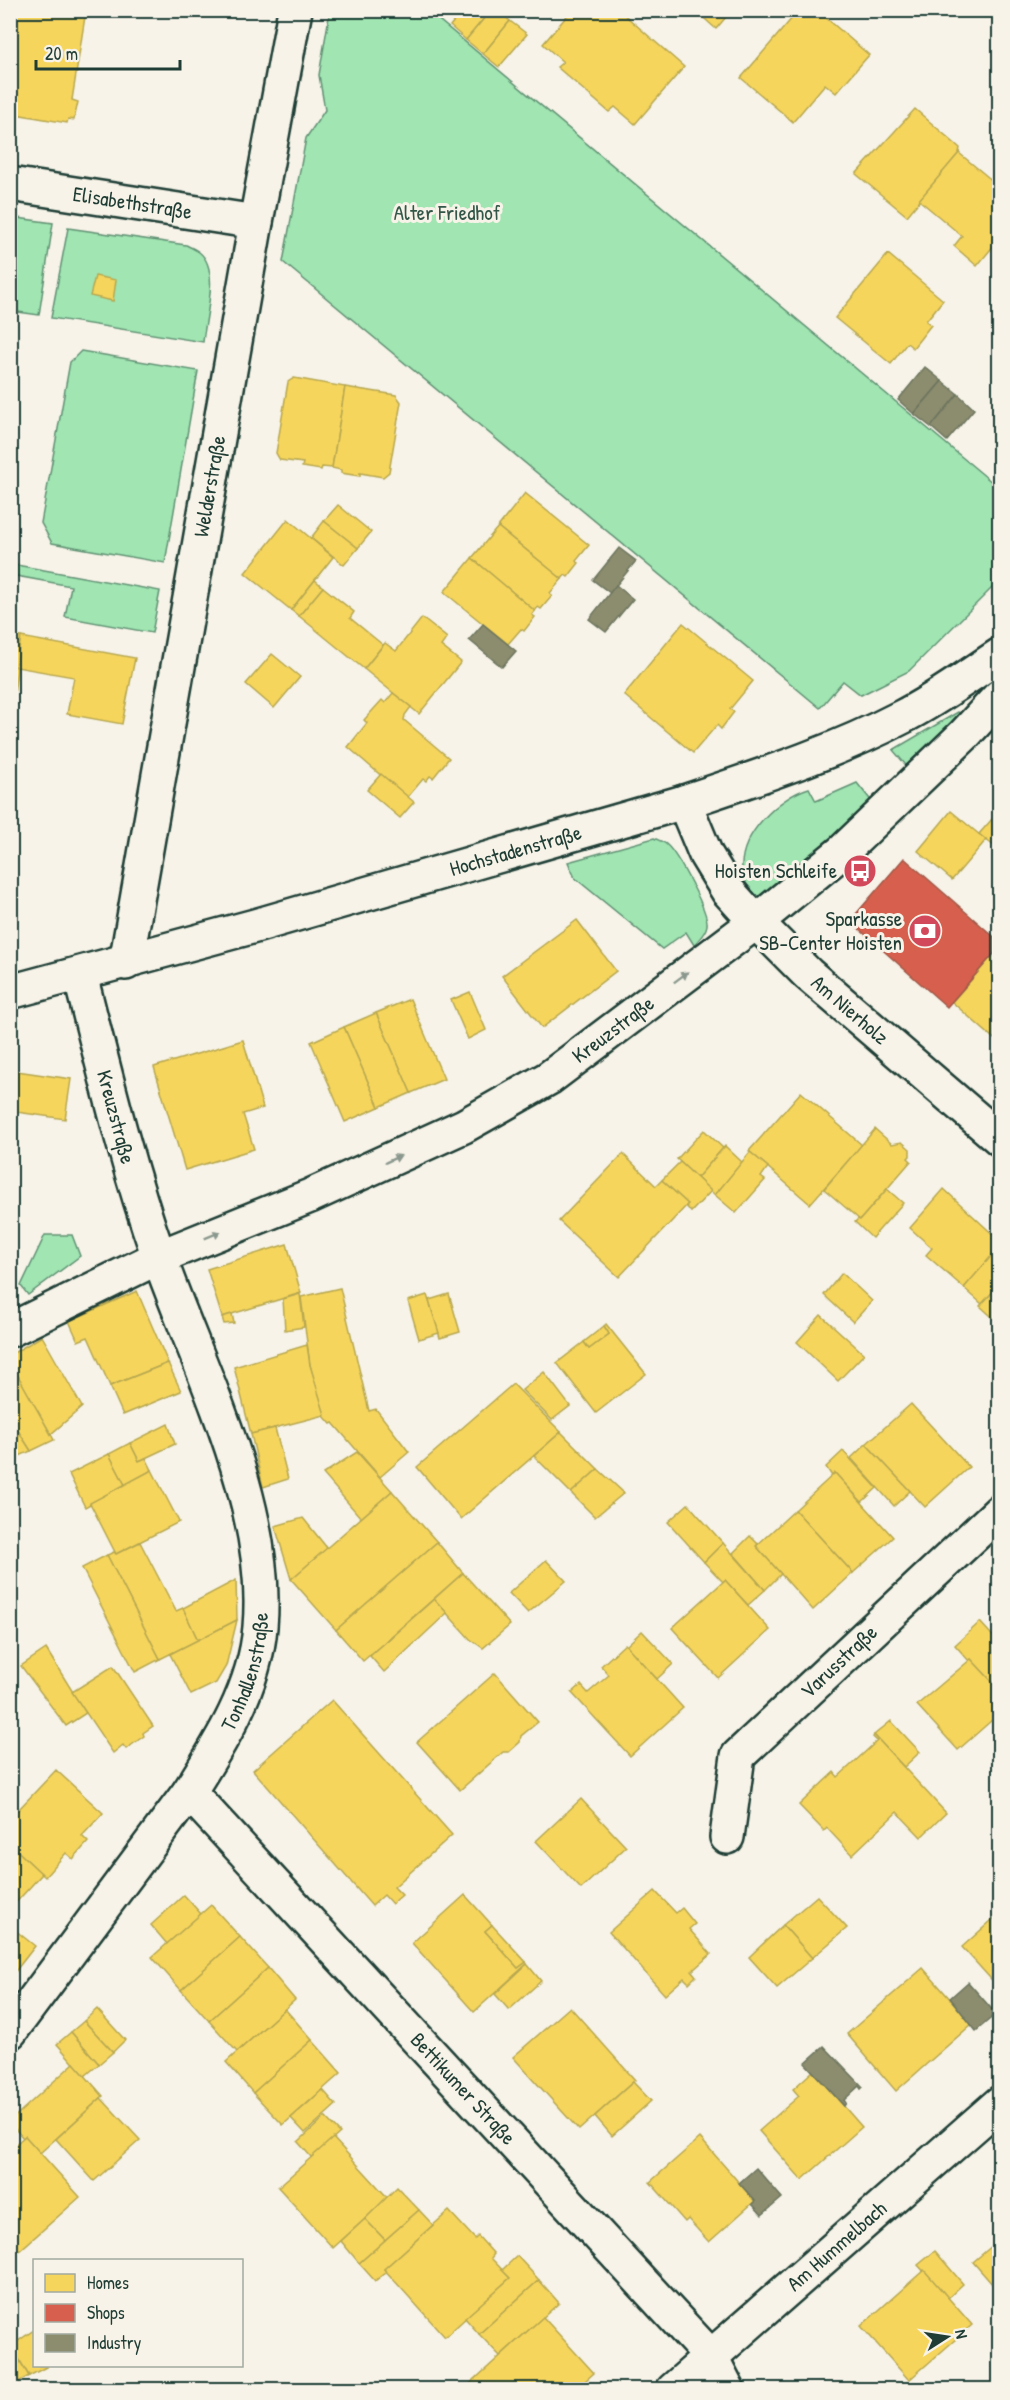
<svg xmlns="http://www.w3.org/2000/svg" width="1010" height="2400" font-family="'Patrick Hand',sans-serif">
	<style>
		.green { fill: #a0e5b2; stroke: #609173; stroke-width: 1.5 }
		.homes { fill: #f6d55c; stroke: #b6a750; stroke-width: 1.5 }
		.shops { fill: #d6604d; stroke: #9f5646; stroke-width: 1.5 }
		.industry { fill: #8c8c6e; stroke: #6b745d; stroke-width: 1.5 }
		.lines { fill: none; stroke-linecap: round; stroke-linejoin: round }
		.street-casing { stroke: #1f3d34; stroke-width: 38 }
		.secondary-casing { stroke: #1f3d34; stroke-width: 38 }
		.street { stroke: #f7f3e8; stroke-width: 33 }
		.secondary { stroke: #f7f3e8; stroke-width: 33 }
		.oneway { fill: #8b988e }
		.labels { text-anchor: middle; stroke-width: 6; stroke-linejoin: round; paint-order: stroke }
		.street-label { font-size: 21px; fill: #1f3d34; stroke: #f7f3e8 }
		.park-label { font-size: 21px; fill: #325647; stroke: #f7f3e8 }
		.poi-label { font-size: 21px; fill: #1f3d34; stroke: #f7f3e8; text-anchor: end }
	</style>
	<rect width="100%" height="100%" fill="#f7f3e8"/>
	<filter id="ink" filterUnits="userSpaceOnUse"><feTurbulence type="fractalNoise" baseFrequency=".0167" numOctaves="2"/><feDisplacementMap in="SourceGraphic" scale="12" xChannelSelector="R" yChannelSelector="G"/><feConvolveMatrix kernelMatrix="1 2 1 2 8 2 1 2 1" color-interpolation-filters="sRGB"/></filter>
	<g filter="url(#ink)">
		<!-- green -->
		<g class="green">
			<polygon points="330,11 428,11 999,488 999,581 909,671 861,695 843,681 820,708 283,262 306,138 325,110 319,75"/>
			<polygon points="10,217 53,223 39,315 11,311"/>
			<path d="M68,228l118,17c4,2 9,4 13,7 22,17 6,66 4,90l-152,-24z"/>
			<polygon points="81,351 198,371 165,563 52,543 41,523 70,362"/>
			<polygon points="11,564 160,591 152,633 65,617 71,586 11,575"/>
			<polygon points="958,712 962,716 911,771 893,750"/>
			<path d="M857,783l16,20 -112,102c-9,-11 -17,-22 -19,-36 -2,-35 37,-72 67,-81l7,13z"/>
			<path d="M654,838c4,2 10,4 13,7 10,9 42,67 40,80 -1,8 -8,14 -13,20l-8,-13 -24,17 -87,-71 -7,-16z"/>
			<polygon points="45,1235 72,1235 80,1256 28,1295 21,1286"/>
		</g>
		<!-- homes -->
		<g class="homes">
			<polygon points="10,10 86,10 72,100 78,102 74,120 68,119 67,123 10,113"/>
			<polygon points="463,10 491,10 466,40 450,26"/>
			<polygon points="491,10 498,10 510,21 483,54 466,40"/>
			<polygon points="572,10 619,10 684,67 635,124 615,107 609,112 557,67 563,62 543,44"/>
			<polygon points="695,10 732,10 716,29"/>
			<polygon points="799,10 817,10 869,55 836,93 825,84 793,122 741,78"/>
			<polygon points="510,21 527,34 499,67 483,54"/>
			<polygon points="915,109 960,148 959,153 907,216 856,174"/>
			<polygon points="959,153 1000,187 1000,238 977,266 954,246 962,236 919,200"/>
			<polygon points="888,254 943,300 926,321 931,325 913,348 907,343 891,364 835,318"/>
			<polygon points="95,276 116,280 113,301 90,296"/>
			<polygon points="294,378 345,387 332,468 322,467 321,470 302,467 303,463 280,460 276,453 288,382"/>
			<polygon points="345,387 396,395 401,402 389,472 383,477 360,473 360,476 341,473 341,470 332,468"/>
			<polygon points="525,493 589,545 576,561 579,563 568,577 565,575 562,579 498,527"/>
			<polygon points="338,505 371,532 358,548 324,521"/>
			<polygon points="288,519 333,557 291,610 245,573"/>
			<polygon points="324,521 358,548 344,565 311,538"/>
			<polygon points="498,527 562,579 550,593 552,596 541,609 538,607 535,611 472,558"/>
			<polygon points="472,558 535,611 532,615 535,617 524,631 521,629 508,644 444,592"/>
			<polygon points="315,580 323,587 299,616 291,610"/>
			<polygon points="10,585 17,586 13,611 10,610"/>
			<polygon points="323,587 354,612 350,618 383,645 364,669 299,616"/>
			<polygon points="422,618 447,638 441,646 461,662 419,714 364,669 385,643 396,651"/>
			<polygon points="683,623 753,681 730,709 734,712 721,729 717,725 693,753 624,695"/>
			<polygon points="10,635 21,637 13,703 10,703"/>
			<polygon points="21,637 135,658 122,724 67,714 74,677 16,667"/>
			<polygon points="272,654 300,677 274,708 246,684"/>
			<polygon points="393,693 411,707 405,715 404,720 449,758 433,778 430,776 426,781 423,779 407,798 348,747 367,723 364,720 382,700 385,703"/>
			<polygon points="381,774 414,802 400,818 367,790"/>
			<polygon points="951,811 986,840 952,880 918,851"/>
			<polygon points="993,818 1000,823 1000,851 979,834"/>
			<polygon points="577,920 616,971 542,1028 502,976"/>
			<polygon points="1000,947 1000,1044 952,1002"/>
			<polygon points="470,992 486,1030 468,1039 451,1000"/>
			<polygon points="410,999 444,1079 411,1093 376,1013"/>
			<polygon points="376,1013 411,1093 379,1107 344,1027"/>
			<polygon points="344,1027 379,1107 345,1122 311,1042"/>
			<polygon points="243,1040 263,1108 243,1114 254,1149 185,1170 154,1067"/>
			<polygon points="10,1070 71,1079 65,1119 10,1111"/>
			<polygon points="801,1092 862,1145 810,1204 749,1151"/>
			<polygon points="875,1129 892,1144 902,1142 910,1149 910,1156 908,1158 911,1161 860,1220 824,1189"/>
			<polygon points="704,1130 723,1148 697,1178 677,1159"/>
			<polygon points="725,1146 743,1163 715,1195 697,1178"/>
			<polygon points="750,1152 768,1167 761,1177 765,1180 736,1213 715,1195"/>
			<polygon points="10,1154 15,1155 10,1194"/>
			<polygon points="623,1154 656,1186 662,1180 688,1204 619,1277 559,1221"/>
			<polygon points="680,1162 711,1191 691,1212 686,1206 688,1204 662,1180"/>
			<polygon points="887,1189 903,1203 872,1238 855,1222 858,1219 860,1220"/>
			<polygon points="944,1189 1000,1241 1000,1247 964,1288 926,1255 932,1248 910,1228"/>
			<polygon points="287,1244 301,1293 222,1317 207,1269"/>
			<polygon points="993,1254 1000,1260 1000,1284 982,1304 964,1288"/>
			<polygon points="842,1273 872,1301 853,1322 824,1295"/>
			<polygon points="1000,1284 1000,1324 980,1306"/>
			<polygon points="340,1288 369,1411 376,1409 409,1452 380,1477 333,1423 331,1424 323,1415 310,1365 301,1297"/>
			<polygon points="137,1291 168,1363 110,1386 88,1337 78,1341 69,1321"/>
			<polygon points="300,1294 304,1327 285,1330 283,1299"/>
			<polygon points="449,1294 460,1332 440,1338 429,1300"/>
			<polygon points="427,1295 439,1333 419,1339 408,1301"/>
			<polygon points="232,1314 234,1323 224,1324 222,1317"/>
			<polygon points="821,1315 864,1354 838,1381 797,1342"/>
			<polygon points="606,1324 646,1374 596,1413 557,1363 584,1342 589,1349 609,1334 604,1326"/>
			<polygon points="604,1326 609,1334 589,1349 584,1342"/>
			<polygon points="42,1336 82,1407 51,1434 10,1363 10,1355"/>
			<polygon points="307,1345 310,1365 325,1415 251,1434 234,1367"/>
			<polygon points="168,1363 181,1391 123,1415 110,1386"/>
			<polygon points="10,1365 12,1365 54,1440 31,1451 10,1418"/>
			<polygon points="544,1372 570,1406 552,1420 522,1390"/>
			<polygon points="513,1384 561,1432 461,1519 417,1467"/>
			<polygon points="911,1404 969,1467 925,1507 866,1444"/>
			<polygon points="10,1418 31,1451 10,1460"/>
			<polygon points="168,1424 175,1444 139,1461 130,1443"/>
			<polygon points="275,1428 288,1479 263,1487 251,1434"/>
			<polygon points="561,1432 598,1469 571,1493 534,1456"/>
			<polygon points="130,1443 139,1461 146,1458 152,1470 125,1485 109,1454"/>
			<polygon points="866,1444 910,1491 894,1506 851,1458"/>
			<polygon points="843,1451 877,1488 862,1502 835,1473 832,1476 826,1467"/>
			<polygon points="357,1452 392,1491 361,1518 323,1474"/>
			<polygon points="109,1454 125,1485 85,1507 69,1474"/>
			<polygon points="598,1469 624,1493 595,1517 571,1493"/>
			<polygon points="152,1470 179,1522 116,1554 90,1503"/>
			<polygon points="835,1473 893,1537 853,1573 795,1510"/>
			<polygon points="392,1491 437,1542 336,1630 291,1579"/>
			<polygon points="688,1504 723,1543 704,1562 668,1522"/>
			<polygon points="795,1510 853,1573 813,1610 756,1546"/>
			<polygon points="303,1518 327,1548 291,1579 275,1526"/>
			<polygon points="750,1536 758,1544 756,1546 781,1574 765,1590 733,1553"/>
			<polygon points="140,1542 176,1611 183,1608 198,1640 160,1659 107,1555 114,1552 116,1554"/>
			<polygon points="437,1542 463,1573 363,1661 336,1630"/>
			<polygon points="723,1543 765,1590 748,1605 725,1580 723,1582 704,1562"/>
			<polygon points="107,1555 160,1659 135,1672 82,1568"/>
			<polygon points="546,1560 566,1581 528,1613 509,1593"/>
			<polygon points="463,1573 510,1625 483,1648 470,1639 434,1599"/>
			<polygon points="236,1580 237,1620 198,1640 183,1608"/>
			<polygon points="725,1580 770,1630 718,1678 672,1628"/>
			<polygon points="434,1599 447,1613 384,1672 370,1656"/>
			<polygon points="237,1620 226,1666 216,1683 191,1695 170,1654"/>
			<polygon points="980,1622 1000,1644 1000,1690 971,1659 969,1661 955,1645"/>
			<polygon points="642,1631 673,1664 657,1679 626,1646"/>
			<polygon points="625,1644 683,1708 630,1756 572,1693 581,1685 588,1693 609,1675 601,1666"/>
			<polygon points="46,1649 86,1713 66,1726 21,1666"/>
			<polygon points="971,1659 1000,1690 1000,1713 958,1750 917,1705"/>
			<polygon points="113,1666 153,1726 143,1733 144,1736 126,1749 123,1745 113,1753 72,1692"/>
			<polygon points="495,1673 538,1722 521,1736 520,1742 509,1752 503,1752 460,1790 417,1742"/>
			<polygon points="332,1700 452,1835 394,1887 402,1895 392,1904 384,1895 372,1906 253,1770"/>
			<polygon points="891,1721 920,1752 904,1767 874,1735"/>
			<polygon points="874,1735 946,1813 921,1837 897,1812 852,1855 827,1828 824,1831 799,1805 834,1772 838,1777 877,1741 873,1737"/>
			<polygon points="56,1770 103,1813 82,1836 88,1842 73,1859 66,1853 45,1877 10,1844 10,1811 18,1810"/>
			<polygon points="581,1799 626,1847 581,1889 536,1841"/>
			<polygon points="10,1844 42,1874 11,1908 10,1908"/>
			<polygon points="655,1891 676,1913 682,1908 695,1924 689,1929 711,1954 692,1971 696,1976 689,1983 684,1978 665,1995 609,1932"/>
			<polygon points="184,1895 201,1914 167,1944 151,1925"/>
			<polygon points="465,1895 492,1925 485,1931 518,1968 526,1962 527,1964 474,2012 412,1943"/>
			<polygon points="817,1896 847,1928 812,1958 783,1925"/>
			<polygon points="211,1905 240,1937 181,1990 152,1957"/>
			<polygon points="1000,1913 1000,1989 962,1947"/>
			<polygon points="492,1925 526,1962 518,1968 485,1931"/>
			<polygon points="783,1925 812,1958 777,1988 749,1957"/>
			<polygon points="10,1926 35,1946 10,1978"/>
			<polygon points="240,1937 268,1968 209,2021 181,1990"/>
			<polygon points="527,1964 541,1981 509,2010 495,1994"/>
			<polygon points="268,1968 295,2000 237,2052 209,2021"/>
			<polygon points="923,1968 972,2024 896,2091 847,2034"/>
			<polygon points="570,2007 635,2080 579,2130 513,2057"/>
			<polygon points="97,2009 125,2040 113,2052 84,2021"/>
			<polygon points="285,2009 312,2040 253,2093 226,2062"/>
			<polygon points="84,2021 113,2052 99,2064 71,2032"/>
			<polygon points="71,2032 99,2064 85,2076 57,2044"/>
			<polygon points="312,2040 341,2073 283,2125 253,2093"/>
			<polygon points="74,2063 103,2096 40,2153 25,2136 23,2138 10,2123 10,2121"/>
			<polygon points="813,2071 862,2127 802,2180 759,2131 799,2096 793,2089"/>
			<polygon points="633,2082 651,2101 612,2136 595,2116"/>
			<polygon points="323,2090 336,2105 305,2133 291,2118"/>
			<polygon points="101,2098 140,2140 94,2181 56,2139"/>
			<polygon points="325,2117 340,2133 312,2158 298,2142"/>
			<polygon points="25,2136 80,2197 10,2259 10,2149"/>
			<polygon points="333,2138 388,2198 333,2248 278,2187"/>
			<polygon points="700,2138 755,2201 709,2242 688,2219 685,2222 650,2182"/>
			<polygon points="397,2187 419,2210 385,2240 365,2219"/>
			<polygon points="419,2210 433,2225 384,2269 386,2272 375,2281 359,2263"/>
			<polygon points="449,2211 475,2239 478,2236 494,2254 491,2258 510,2278 445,2337 384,2269"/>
			<polygon points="365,2219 385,2240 359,2263 341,2241"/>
			<polygon points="1000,2239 1000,2293 973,2262"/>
			<polygon points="935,2251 963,2284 948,2298 918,2265"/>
			<polygon points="517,2256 539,2280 479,2334 465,2318 510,2278 502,2270"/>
			<polygon points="924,2270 972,2325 909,2380 861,2326"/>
			<polygon points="539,2280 559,2303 500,2356 479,2334"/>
			<polygon points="543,2317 594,2373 575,2390 463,2390"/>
			<polygon points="34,2330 34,2366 48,2366 29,2376 11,2346"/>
			<polygon points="10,2345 29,2376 10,2387"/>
		</g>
		<!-- shops -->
		<polygon class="shops" points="904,858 1000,942 1000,947 947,1007 850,921"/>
		<!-- industry -->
		<g class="industry">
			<polygon points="925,367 942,381 914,414 898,400"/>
			<polygon points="942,381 958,394 931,427 914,414"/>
			<polygon points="958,394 974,409 947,441 931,427"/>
			<polygon points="619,548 636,561 610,593 593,580"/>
			<polygon points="616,585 633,599 606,632 589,619"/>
			<polygon points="483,624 516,651 502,667 469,640"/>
			<polygon points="968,1982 996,2014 976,2031 950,1998"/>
			<polygon points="824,2046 863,2087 861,2089 859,2086 844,2100 846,2103 844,2106 805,2063"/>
			<polygon points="756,2168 782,2198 762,2215 752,2204 755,2201 739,2183"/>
		</g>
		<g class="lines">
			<!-- street casing -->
			<g class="street-casing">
				<g id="street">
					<path id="s1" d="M10,184l246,38"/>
					<path id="s2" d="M684,802l22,53 22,36 28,31 52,52 192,165"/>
					<path id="s3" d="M126,963l130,-741 39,-212"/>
					<path id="s4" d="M10,1330l149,-73 151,-61 154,-70 85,-48 207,-156 87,-71 121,-116 36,-39"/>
					<path id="s5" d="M189,1792l522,565 17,33"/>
					<path id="s6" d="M727,1837l11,-81 262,-245"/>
					<path id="s7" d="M10,2032l179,-240c32,-50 66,-104 71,-165 11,-123 -62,-259 -102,-373 -32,-91 -54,-185 -78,-279"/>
					<path id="s8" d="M673,2390l327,-287"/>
				</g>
			</g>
			<!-- secondary casing -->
			<g class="secondary-casing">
				<g id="secondary">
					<path id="s9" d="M10,992l245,-66 429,-124c74,-25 149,-49 218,-85 34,-17 66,-41 98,-62"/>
				</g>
			</g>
			<!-- street -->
			<use href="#street" class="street"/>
			<!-- secondary -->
			<use href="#secondary" class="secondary"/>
		</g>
		<!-- one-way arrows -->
		<defs><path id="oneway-solid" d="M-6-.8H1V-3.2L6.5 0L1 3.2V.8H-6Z" transform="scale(1.5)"/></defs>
		<g class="oneway">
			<use href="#oneway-solid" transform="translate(681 977) rotate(-37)"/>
			<use href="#oneway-solid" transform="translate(393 1159) rotate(-25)"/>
			<use href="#oneway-solid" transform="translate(213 1235) rotate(-22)"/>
		</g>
	</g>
	<!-- icons -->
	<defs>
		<g id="bus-disc" transform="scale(1.725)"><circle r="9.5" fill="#d1495b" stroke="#f7f3e8"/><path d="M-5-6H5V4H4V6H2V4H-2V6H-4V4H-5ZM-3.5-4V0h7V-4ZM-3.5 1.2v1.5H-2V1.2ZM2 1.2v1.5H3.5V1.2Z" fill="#fff"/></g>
		<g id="bank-disc" transform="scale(1.725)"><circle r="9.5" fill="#d1495b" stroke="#f7f3e8"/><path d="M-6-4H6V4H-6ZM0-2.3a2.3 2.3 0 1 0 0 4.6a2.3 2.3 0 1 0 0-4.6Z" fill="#fff"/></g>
	</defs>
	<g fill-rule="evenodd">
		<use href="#bus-disc" x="860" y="871"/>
		<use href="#bank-disc" x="925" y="931"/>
	</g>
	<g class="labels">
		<!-- street labels -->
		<g class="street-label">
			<text dy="7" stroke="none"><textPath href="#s1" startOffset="124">Elisabethstraße</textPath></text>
			<text dy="7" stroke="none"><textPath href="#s3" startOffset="484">Welderstraße</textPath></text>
			<text dy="7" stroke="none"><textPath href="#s9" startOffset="525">Hochstadenstraße</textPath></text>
			<text dy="7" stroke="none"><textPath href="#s2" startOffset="270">Am Nierholz</textPath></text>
			<text dy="7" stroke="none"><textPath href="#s4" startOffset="676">Kreuzstraße</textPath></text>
			<text transform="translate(116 1117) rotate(75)" y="7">Kreuzstraße</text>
			<text dy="7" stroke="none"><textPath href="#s6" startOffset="220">Varusstraße</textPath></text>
			<text dy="7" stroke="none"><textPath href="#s7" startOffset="434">Tonhallenstraße</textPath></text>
			<text dy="7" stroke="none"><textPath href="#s5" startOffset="404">Bettikumer Straße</textPath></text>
			<text dy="7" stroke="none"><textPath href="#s8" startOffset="218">Am Hummelbach</textPath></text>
		</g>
		<!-- park labels -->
		<g class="park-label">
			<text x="447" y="220">Alter Friedhof</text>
		</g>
		<!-- poi labels -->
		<g class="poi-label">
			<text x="837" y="878">Hoisten Schleife</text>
			<text x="902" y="926">Sparkasse<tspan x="902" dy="24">SB-Center Hoisten</tspan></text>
		</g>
	</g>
	<!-- margin -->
	<rect width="1010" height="2400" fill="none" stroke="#f7f3e8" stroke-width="36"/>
	<rect x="18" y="18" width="974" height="2364" fill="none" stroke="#1f3d34" stroke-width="2" filter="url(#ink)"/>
	<!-- legend -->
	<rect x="33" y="2259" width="210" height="108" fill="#f7f3e8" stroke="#a1aaa0" stroke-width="1.5"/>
	<rect x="45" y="2274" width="30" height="18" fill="#f6d55c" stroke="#a1aaa0" stroke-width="1.5"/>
	<text x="87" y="2289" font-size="18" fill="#1f3d34">Homes</text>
	<rect x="45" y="2304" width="30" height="18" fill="#d6604d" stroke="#a1aaa0" stroke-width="1.5"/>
	<text x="87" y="2319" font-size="18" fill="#1f3d34">Shops</text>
	<rect x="45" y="2334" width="30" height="18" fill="#8c8c6e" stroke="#a1aaa0" stroke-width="1.5"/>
	<text x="87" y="2349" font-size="18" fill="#1f3d34">Industry</text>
	<!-- north arrow -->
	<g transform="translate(947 2337) rotate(78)" stroke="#f7f3e8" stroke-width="4.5" paint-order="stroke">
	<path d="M0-4.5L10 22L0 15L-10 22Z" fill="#1f3d34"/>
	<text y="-9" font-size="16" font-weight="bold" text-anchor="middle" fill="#1f3d34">N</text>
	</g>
	<!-- scale -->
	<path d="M36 60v9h144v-9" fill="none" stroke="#1f3d34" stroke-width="3"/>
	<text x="45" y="60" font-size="18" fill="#1f3d34" stroke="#f7f3e8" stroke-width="4.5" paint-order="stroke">20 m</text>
</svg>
